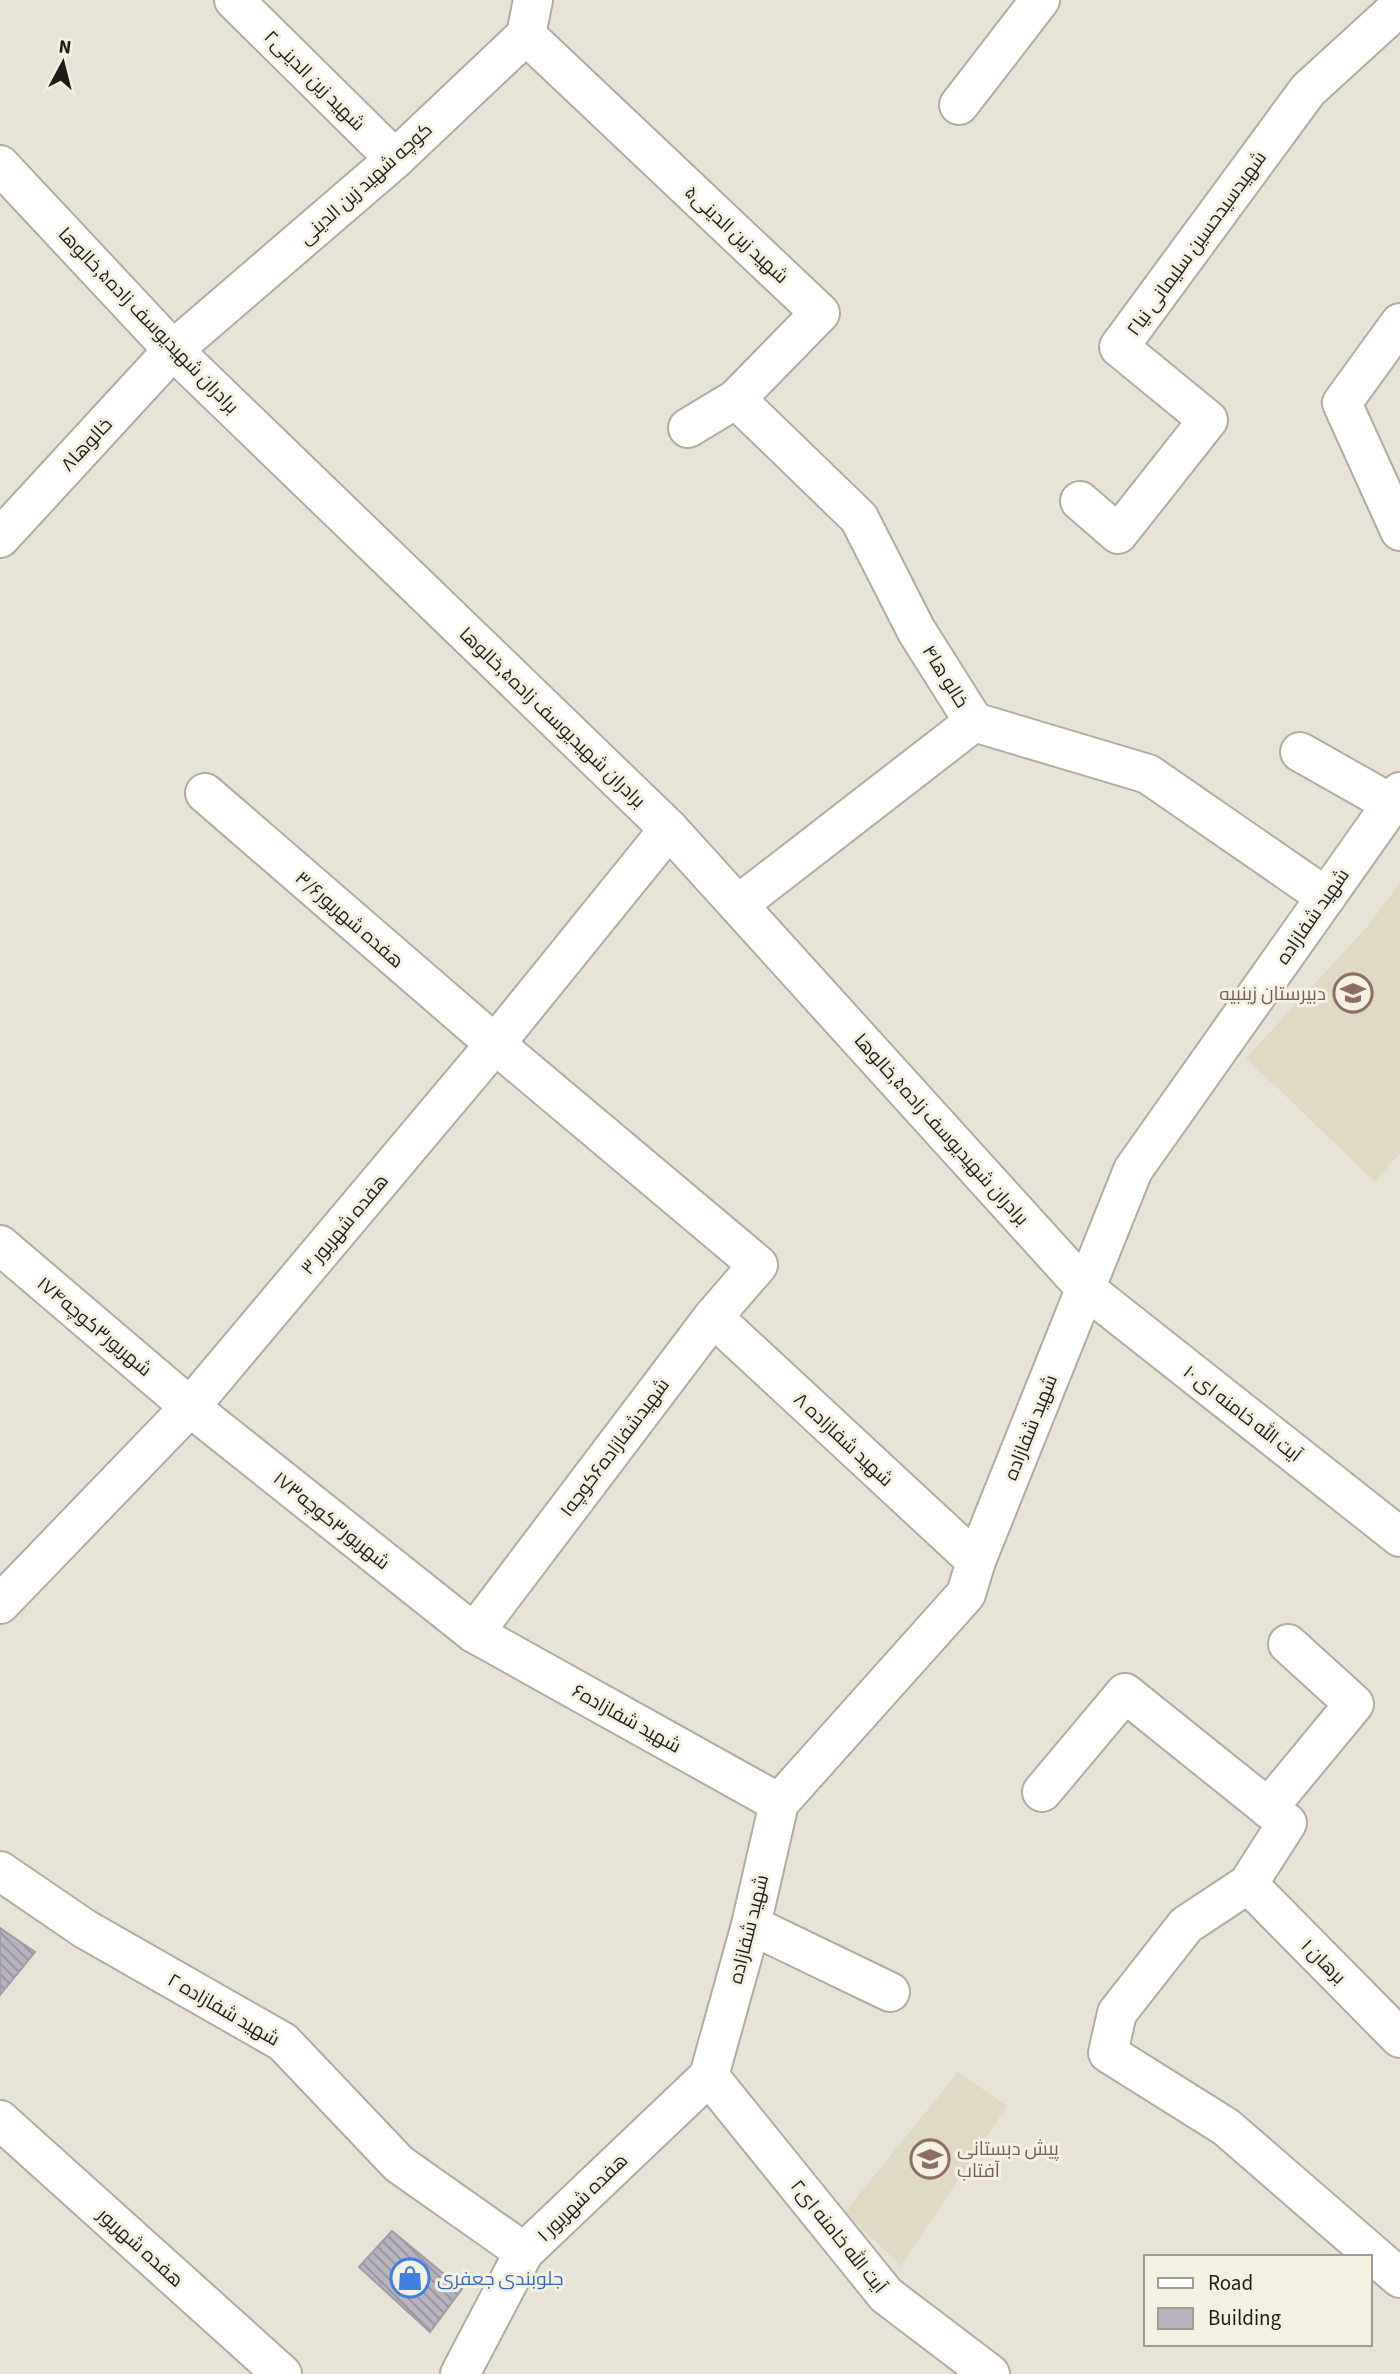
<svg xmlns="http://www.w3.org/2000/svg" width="1400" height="2374" font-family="'Source Sans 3',Cairo,sans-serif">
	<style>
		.built { fill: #e0dac5 }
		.building { fill: url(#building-back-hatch); stroke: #9f9ba7; stroke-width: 2 }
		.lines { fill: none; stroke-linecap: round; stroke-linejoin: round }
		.minor-casing { stroke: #b0ada0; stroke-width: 42 }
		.major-casing { stroke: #b0ada0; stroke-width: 42 }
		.minor { stroke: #fff; stroke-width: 38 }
		.major { stroke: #fff; stroke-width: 38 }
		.labels { text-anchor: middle; stroke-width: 6; stroke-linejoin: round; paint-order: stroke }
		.street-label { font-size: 19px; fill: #1f1d19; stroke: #f4f1e3 }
		.education-label { font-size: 19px; fill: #785e54; stroke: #f4f1e3; text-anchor: end }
		.shop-label { font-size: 19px; fill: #366cbe; stroke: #f4f1e3; text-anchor: start }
	</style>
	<defs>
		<pattern id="building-back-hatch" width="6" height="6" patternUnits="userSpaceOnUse" patternTransform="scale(1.75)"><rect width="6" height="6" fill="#b7b3bf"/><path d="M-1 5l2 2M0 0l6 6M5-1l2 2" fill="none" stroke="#94919a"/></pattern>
	</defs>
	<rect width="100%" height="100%" fill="#e7e3d6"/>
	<!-- built -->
	<g class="built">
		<polygon points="1400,883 1400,1153 1375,1182 1246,1058 1366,928"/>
		<polygon points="958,2072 1007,2106 901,2266 845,2212"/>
	</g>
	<!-- building -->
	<g class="building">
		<polygon points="0,1928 35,1952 0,1995"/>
		<polygon points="392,2231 462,2289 430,2332 359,2267"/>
	</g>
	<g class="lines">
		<!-- minor casing -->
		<g class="minor-casing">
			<g id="minor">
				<polyline points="234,0 395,159"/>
				<polyline points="526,35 820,313 736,399 688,428"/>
				<polyline points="959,105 1040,0"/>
				<polyline points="0,165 173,350 669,829 1086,1289 1400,1537"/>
				<polyline points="1400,323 1342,403 1400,531"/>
				<polyline points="736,399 859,518 916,630 974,722 739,904"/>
				<polyline points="1080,501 1118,534 1208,420 1119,347 1308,90 1400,6"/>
				<polyline points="0,538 173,350 395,159 526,35 533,0"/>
				<polyline points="974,722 1148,774 1326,897"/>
				<polyline points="1300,752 1392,804"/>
				<polyline points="205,793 495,1044 758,1265 713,1317 474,1633"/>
				<polyline points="0,1245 190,1407 474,1633 779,1803"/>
				<polyline points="713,1317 976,1561"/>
				<polyline points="0,1604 190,1407 495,1044 669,829"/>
				<polyline points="1042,1792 1125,1693 1287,1823 1248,1884 1186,1925 1117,2013 1108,2053 1226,2127 1400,2278"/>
				<polyline points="1268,1808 1354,1704 1288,1644"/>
				<polyline points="0,1871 85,1929 283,2042 399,2164 524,2252"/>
				<polyline points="1248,1884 1400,2038"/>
				<polyline points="751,1925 890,1992"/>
				<polyline points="709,2076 751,1925 779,1803 966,1594 976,1561 1133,1170 1400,792"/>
				<polyline points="709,2076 886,2295 990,2374"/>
				<polyline points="460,2374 524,2252 709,2076"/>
			</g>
		</g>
		<!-- major casing -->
		<g class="major-casing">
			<polyline id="major" points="0,2120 282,2374"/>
		</g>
		<!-- minor -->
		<use href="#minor" class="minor"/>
		<!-- major -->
		<use href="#major" class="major"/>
	</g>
	<!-- icons -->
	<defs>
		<g id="school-ring" transform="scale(2.0125)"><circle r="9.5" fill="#f4f1e3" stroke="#8d6e63" stroke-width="1.5"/><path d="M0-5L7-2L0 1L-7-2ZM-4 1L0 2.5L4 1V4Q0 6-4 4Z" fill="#8d6e63"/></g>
		<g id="shop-ring" transform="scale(2.0125)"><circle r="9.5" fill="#f4f1e3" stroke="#3f7fe0" stroke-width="1.5"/><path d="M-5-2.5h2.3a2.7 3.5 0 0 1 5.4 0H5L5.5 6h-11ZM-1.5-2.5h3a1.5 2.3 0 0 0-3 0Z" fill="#3f7fe0"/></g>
	</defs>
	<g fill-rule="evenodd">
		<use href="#school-ring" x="1353" y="993"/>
		<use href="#school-ring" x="930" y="2159"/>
		<use href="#shop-ring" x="410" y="2278"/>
	</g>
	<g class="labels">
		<!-- street labels -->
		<g class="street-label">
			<text transform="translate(315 80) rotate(45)" y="7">شهید زین الدینی۲</text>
			<text transform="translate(365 183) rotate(-42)" y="7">کوچه شهید زین الدینی</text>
			<text transform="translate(737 234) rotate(43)" y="7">شهید زین الدینی۵</text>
			<text transform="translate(1196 243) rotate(-54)" y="7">شهیدسیدحسین سلیمانی نیا۲</text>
			<text transform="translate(149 320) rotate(46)" y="7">برادران شهیدیوسف زاده۵,خالوها</text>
			<text transform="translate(86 444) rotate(-47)" y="7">خالوها۸</text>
			<text transform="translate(946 676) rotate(58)" y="7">خالو ها۴</text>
			<text transform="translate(553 717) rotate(44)" y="7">برادران شهیدیوسف زاده۵,خالوها</text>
			<text transform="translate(1312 916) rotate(-55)" y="7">شهید شفازاده</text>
			<text transform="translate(350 919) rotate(41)" y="7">هفده شهریور۳/۶</text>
			<text transform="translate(942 1129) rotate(48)" y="7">برادران شهیدیوسف زاده۵,خالوها</text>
			<text transform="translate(344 1224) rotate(-50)" y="7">هفده شهریور ۳</text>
			<text transform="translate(95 1326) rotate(40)" y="7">۱۷شهریور۳کوچه۴</text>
			<text transform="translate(1243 1413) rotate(38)" y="7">آیت الله خامنه ای ۱۰</text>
			<text transform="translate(1030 1427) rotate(-68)" y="7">شهید شفازاده</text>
			<text transform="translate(844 1439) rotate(43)" y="7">شهید شفازاده ۸</text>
			<text transform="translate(614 1447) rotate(-53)" y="7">شهیدشفازاده۶کوچه۱</text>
			<text transform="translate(332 1520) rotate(39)" y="7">۱۷شهریور۳کوچه۳</text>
			<text transform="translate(627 1718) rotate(29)" y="7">شهید شفازاده۶</text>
			<text transform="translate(748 1929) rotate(-76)" y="7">شهید شفازاده</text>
			<text transform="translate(1324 1961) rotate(45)" y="7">برهان ۱</text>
			<text transform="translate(224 2009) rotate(30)" y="7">شهید شفازاده ۲</text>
			<text transform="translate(582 2197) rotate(-44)" y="7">هفده شهریور ۱</text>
			<text transform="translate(839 2236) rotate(51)" y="7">آیت الله خامنه ای۲</text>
			<text transform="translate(141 2247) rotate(42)" y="7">هفده شهریور</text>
		</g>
		<!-- education labels -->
		<g class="education-label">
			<text x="1326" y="1000">دبیرستان زینبیه</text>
			<text x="957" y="2155" text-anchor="start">پیش دبستانی<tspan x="957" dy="22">آفتاب</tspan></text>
		</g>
		<!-- shop labels -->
		<g class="shop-label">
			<text x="437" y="2285">جلوبندی جعفری</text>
		</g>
	</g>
	<!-- legend -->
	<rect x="1144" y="2255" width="228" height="91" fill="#f4f1e3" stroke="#9f9c92" stroke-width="2"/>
	<rect x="1158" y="2278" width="35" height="10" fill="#ffffff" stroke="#9f9c92" stroke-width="2"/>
	<text x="1208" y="2290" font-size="21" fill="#1f1d19">Road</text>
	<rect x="1158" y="2308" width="35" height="21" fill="#b7b3bf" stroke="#9f9c92" stroke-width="2"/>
	<text x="1208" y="2325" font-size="21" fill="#1f1d19">Building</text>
	<!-- north arrow -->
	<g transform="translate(63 63) rotate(7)" stroke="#f4f1e3" stroke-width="5" paint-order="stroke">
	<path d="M0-5L12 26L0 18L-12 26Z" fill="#1f1d19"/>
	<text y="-10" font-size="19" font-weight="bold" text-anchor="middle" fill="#1f1d19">N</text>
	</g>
</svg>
